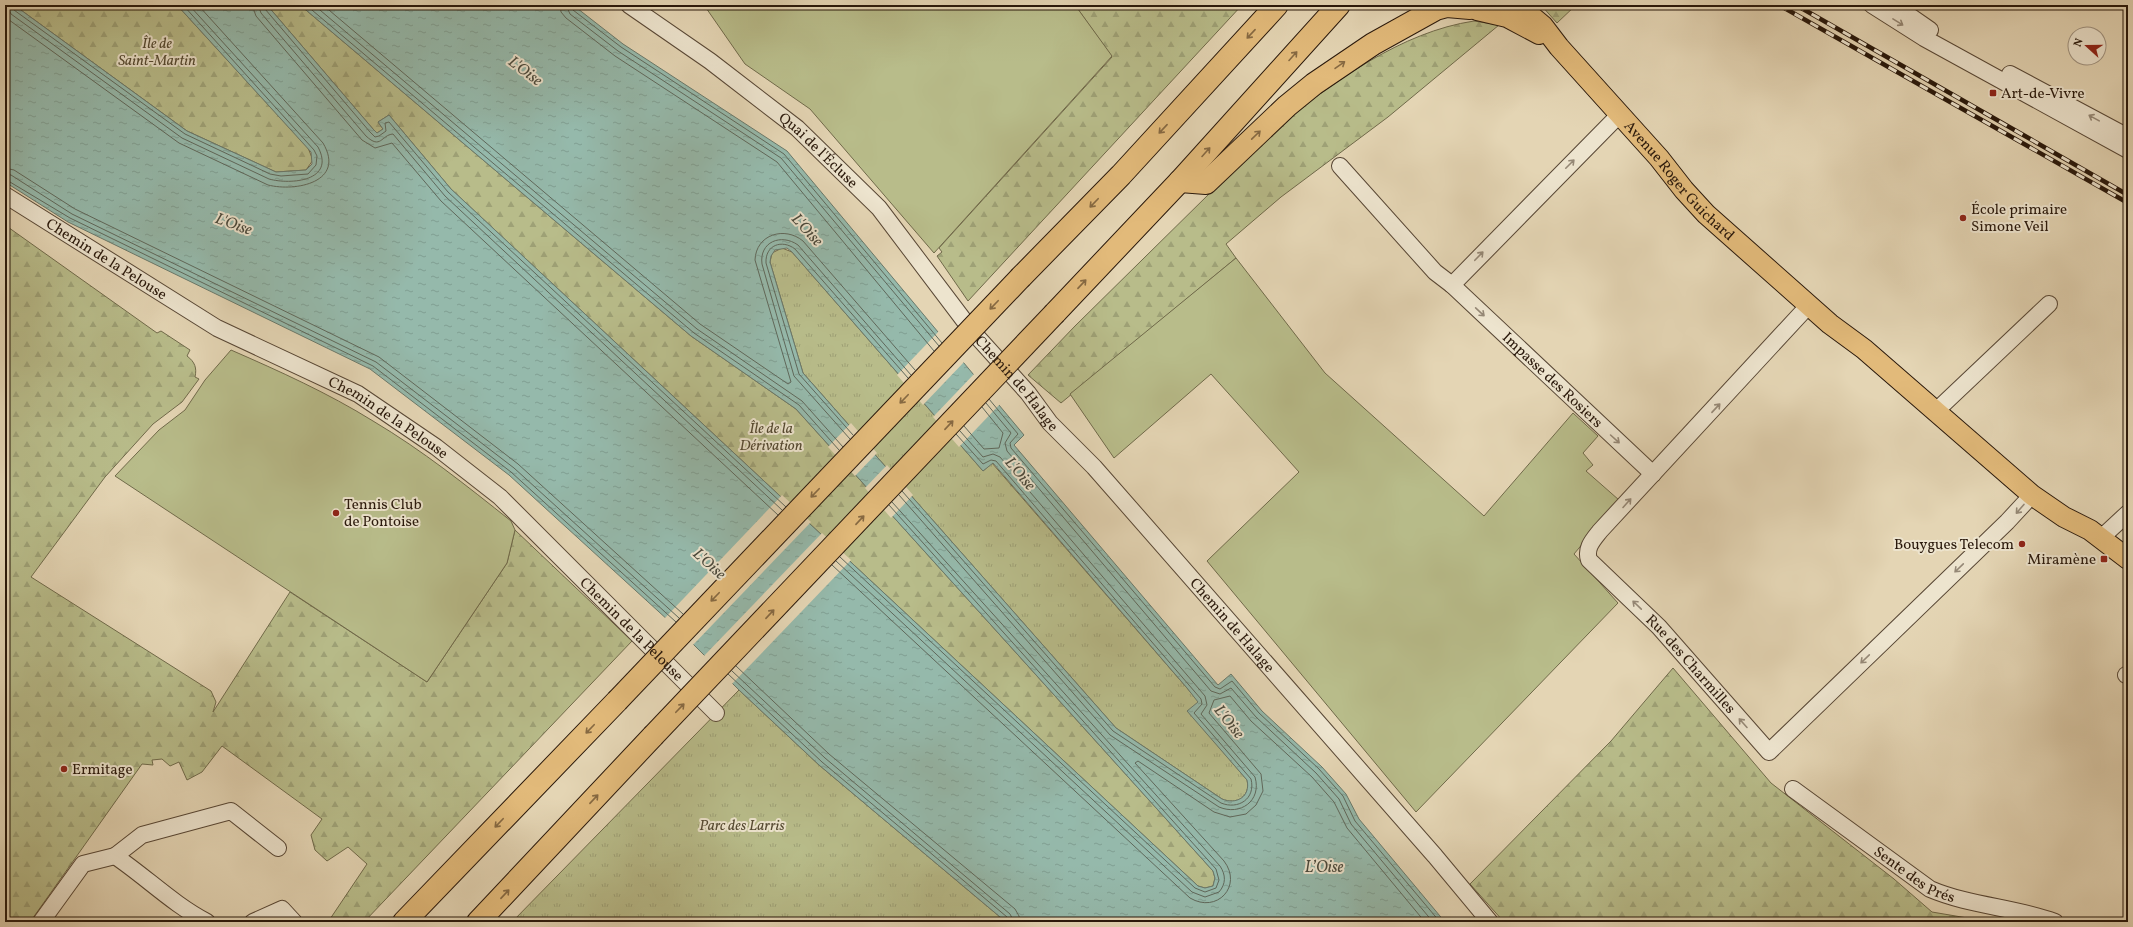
<svg xmlns="http://www.w3.org/2000/svg" width="2133" height="927" font-family="Vollkorn,serif">
	<style>
		.grass { fill: url(#grass-tufts); stroke: #706a4a }
		.forest { fill: url(#forest-firs); stroke: #706a4a }
		.garden { fill: #b8bc8a; stroke: #706a4a }
		.water { fill: url(#water-ripples); stroke: #6a796b; fill-rule: evenodd }
		.pier { fill: #e4d5b4 }
		.lines { fill: none; stroke-linecap: round; stroke-linejoin: round }
		.shore { stroke: #5f685b; stroke-width: 1 }
		.minor-casing { stroke: #584735; stroke-width: 18 }
		.major-casing { stroke: #29180b; stroke-width: 22 }
		.highway-casing { stroke: #29180b; stroke-width: 24 }
		.minor { stroke: #ede4ce; stroke-width: 16 }
		.major { stroke: #e2ba7a; stroke-width: 20 }
		.highway { stroke: #e2ba7a; stroke-width: 22 }
		.rail-casing { stroke: #29180b; stroke-width: 4.5 }
		.rail { stroke: #ede4ce; stroke-width: 3; stroke-dasharray: 9; stroke-linecap: butt }
		.highway-bridge-casing { stroke: #29180b; stroke-width: 24; stroke-linecap: butt }
		.highway-bridge { stroke: #e2ba7a; stroke-width: 22 }
		.oneway { stroke: #958876 }
		.oneway2 { stroke: #866942 }
		.poi-dot { fill: #8f2418; stroke: #ede4ce; stroke-width: 1.5 }
		.labels { text-anchor: middle; stroke-width: 4; stroke-linejoin: round; paint-order: stroke }
		.park-label { font-size: 15px; font-style: italic; fill: #544931; stroke: #ede4ce }
		.poi-label { font-size: 15px; fill: #29180b; stroke: #ede4ce; text-anchor: start }
		.street-label { font-size: 15px; fill: #29180b; stroke: #ede4ce }
		.water-label { font-size: 16px; font-style: italic; fill: #49483b; stroke: #ede4ce }
	</style>
	<defs>
		<pattern id="grass-tufts" width="24" height="20" patternUnits="userSpaceOnUse"><rect width="24" height="20" fill="#b8bc8a"/><path d="M3 7l-1-3M5 7V3M7 7l1-3M15 17l-1-3M17 17v-4M19 17l1-3" fill="none" stroke="#9ea176"/></pattern>
		<pattern id="forest-firs" width="22" height="20" patternUnits="userSpaceOnUse"><rect width="22" height="20" fill="#b8bc8a"/><path d="M5 1l3.5 6h-7zM16 11l3.5 6h-7z" fill="#9ea176"/></pattern>
		<pattern id="water-ripples" width="26" height="14" patternUnits="userSpaceOnUse"><rect width="26" height="14" fill="#95b9ab"/><path d="M2 4q2-2 4 0t4 0M15 11q2-2 4 0t4 0" fill="none" stroke="#809e92"/></pattern>
	</defs>
	<rect width="100%" height="100%" fill="#e4d5b4"/>
	<filter id="stains"><feTurbulence type="fractalNoise" baseFrequency=".005" numOctaves="4"/><feColorMatrix values="0 0 0 0 .2 0 0 0 0 .09 0 0 0 0 .02 0 0 0 .5 -.17"/></filter>
	<radialGradient id="worn" r=".72"><stop offset=".6" stop-color="#630" stop-opacity="0"/><stop offset="1" stop-color="#630" stop-opacity=".3"/></radialGradient>
	<!-- grass -->
	<g class="grass">
		<path d="M782,248l10,4 191,219 9,-8 195,225 12,14 -11,9 59,69c4,17 -11,25 -25,19l-106,-71 -313,-355 -33,-111 2,-9z"/>
		<polygon points="739,690 819,765 1006,922 512,922"/>
	</g>
	<!-- forest -->
	<g class="forest">
		<polygon points="14,5 177,5 308,148 313,160 306,170 276,172 187,131"/>
		<polygon points="267,5 300,5 691,336 796,409 1213,871 1215,878 1213,886 1205,888 1198,886 451,189 389,115 378,122 383,129 377,133 373,129"/>
		<polygon points="1075,5 1242,5 968,301 937,256 942,252 939,248 1112,57"/>
		<polygon points="1541,5 1576,5 1557,23"/>
		<path d="M1474,21l25,4 -111,92 -107,80 -55,47 10,14 -175,145 -33,-28 47,-49 203,-200c57,-45 123,-94 196,-105z"/>
		<path d="M5,225l152,108 4,-2 29,19 -3,6c8,6 10,12 8,21l4,2 -17,23 -29,22 -48,53 -74,100 180,114 5,11 -3,10 77,-120 137,90 80,-119 8,-33 117,111 -268,281h-36l39,-58 -19,-17 -21,14 -12,-11 -4,-15 11,-16 -100,-73 -20,26 -15,8 -8,-18 -9,4 -8,-7 -10,1 1,5 -11,-1 -112,158h-25z"/>
		<polygon points="1673,668 1771,783 1894,879 1932,912 1991,922 1504,922 1470,884 1611,741"/>
	</g>
	<!-- garden -->
	<g class="garden">
		<polygon points="704,5 1075,5 1112,56 934,253 810,109 745,64"/>
		<polygon points="1236,258 1325,373 1484,516 1573,413 1598,436 1583,453 1593,465 1586,471 1619,500 1574,554 1618,603 1416,812 1207,561 1299,472 1211,374 1114,458 1070,394"/>
		<path d="M231,350c48,21 97,43 142,71 49,29 94,65 138,100l4,9 -8,33 -80,119 -312,-206 44,-46 26,-20 20,-30z"/>
	</g>
	<!-- water -->
	<path class="water" d="M5,5h9l173,126 89,41 30,-2 6,-6 -1,-12 -134,-147h90l106,124 4,4 6,-4 -5,-7 11,-7 62,74 747,697 7,2 8,-2 2,-8 -2,-7 -417,-462 -105,-73 -391,-331h273l50,39 164,107 237,284 -10,10 204,240 13,-11 31,37 60,56 24,27 13,25 86,103h-439l-187,-157 -80,-75 -58,-58 -172,-157 -139,-106 -302,-147 -63,-40zM787,248l5,4 191,219 10,-8 194,225 11,14 -11,9 60,69c4,17 -11,25 -25,19l-106,-71 -313,-355 -33,-111 1,-6 4,-6z"/>
	<!-- pier -->
	<g class="pier">
		<polygon points="940,330 965,361 923,405 897,375"/>
		<polygon points="975,373 1001,403 959,447 933,417"/>
		<polygon points="851,423 877,453 855,476 828,447"/>
		<polygon points="887,465 913,495 891,518 865,488"/>
		<polygon points="782,495 811,522 692,646 664,619"/>
		<polygon points="822,533 851,560 731,685 703,657"/>
	</g>
	<g class="lines">
		<!-- shore -->
		<g class="shore">
			<path d="M7,5l4,9 171,124 87,41c22,6 67,2 49,-32l-129,-142"/>
			<polyline points="12,5 14,10 185,134 270,174 281,176 308,174 316,165 317,156 314,150 183,5"/>
			<polyline points="252,5 256,16 362,140 375,148 392,143 441,201 778,515"/>
			<path d="M258,5l3,8 105,123c15,14 15,-1 27,-2l52,62 337,314"/>
			<polyline points="263,5 265,9 370,132 375,137 379,136 386,131 385,123 389,122 448,192 786,507"/>
			<polyline points="306,5 694,333 799,405 839,450"/>
			<polyline points="314,5 697,329 802,401 843,447"/>
			<path d="M323,5l377,319 88,60 3,-2 -36,-122c1,-26 30,-34 48,-19l112,129"/>
			<polyline points="560,5 561,12 566,18 615,56 777,162 934,351"/>
			<polyline points="566,5 570,14 618,51 781,158 939,346"/>
			<polyline points="571,5 573,10 621,47 784,154 942,343"/>
			<path d="M5,17l174,126 89,42c28,7 78,-3 55,-42l-125,-138"/>
			<polyline points="5,168 14,170 75,209 379,357 518,464 683,614"/>
			<polyline points="5,174 11,175 72,214 376,362 514,468 679,618"/>
			<polyline points="5,179 70,218 373,366 511,472 676,622"/>
			<polyline points="989,399 1018,434 1010,443 1011,448 1215,687 1220,689 1232,681 1259,713 1319,769 1343,796 1355,821 1440,922"/>
			<polyline points="986,403 1011,433 1005,443 1007,451 1211,691 1220,694 1231,688 1256,717 1316,773 1339,799 1351,824 1433,922"/>
			<polyline points="964,426 984,449 999,448 1003,433 982,407"/>
			<path d="M853,435l-54,-61 -33,-111c-1,-18 16,-24 29,-14l113,129"/>
			<path d="M850,439l-56,-63 -32,-112c-3,-22 19,-31 36,-19l113,130"/>
			<path d="M902,491l211,240 108,72c17,7 35,-4 30,-24l-57,-66 8,-9 -1,-5 -205,-238 -5,-1 -8,4 -27,-30"/>
			<path d="M899,495l211,240 109,72c21,9 43,-6 36,-30l-54,-63 6,-9 -2,-9 -205,-239 -7,-3 -10,3 -23,-26"/>
			<polyline points="840,557 1195,888 1205,892 1216,888 1219,880 1216,869 889,505"/>
			<path d="M836,561l356,331 13,5 14,-5c7,-8 7,-17 1,-26l-328,-364"/>
			<path d="M832,565l358,333c27,16 53,-12 34,-37l-89,-98 3,-2 76,51 16,5 16,-3 10,-9 7,-14 -2,-17 -52,-61 5,-13 16,-4 21,25 61,56 22,25 13,26 78,94"/>
			<polyline points="736,666 829,754 1015,909 1019,916 1020,922"/>
			<polyline points="732,671 825,758 1010,914 1014,922"/>
			<polyline points="728,674 822,762 1007,917 1009,922"/>
		</g>
		<!-- minor casing -->
		<g class="minor-casing">
			<g id="minor">
				<path id="s1" d="M629,5l81,56 87,67 82,80 93,123 56,62 22,30 44,44 341,389 55,66"/>
				<polyline points="1872,5 1924,38 2128,150"/>
				<polyline points="1894,5 1930,30"/>
				<polyline points="2010,74 2128,137"/>
				<path id="s2" d="M1340,166l95,106 17,13 201,189"/>
				<path id="s3" d="M5,195l212,133 141,66 78,53 64,50 216,216"/>
				<polyline points="1452,285 1619,115"/>
				<path id="s4" d="M1809,305l-209,226c-7,9 -15,17 -11,29l70,67 110,125 238,-230 25,-27"/>
				<polyline points="1936,411 2049,304"/>
				<polyline points="2101,538 2128,513"/>
				<polyline points="2126,675 2128,674"/>
				<path id="s5" d="M1793,789l137,100c40,17 84,18 125,33"/>
				<polyline points="41,922 83,864 115,856"/>
				<path d="M207,922c-33,-17 -61,-45 -92,-66l27,-21 89,-24 47,37"/>
				<polyline points="253,922 282,909 294,922"/>
			</g>
		</g>
		<!-- major casing -->
		<g class="major-casing">
			<g id="major">
				<path id="s6" d="M1518,5l25,21 16,21 100,111 25,32 22,24 124,110 34,25 168,146 32,22 26,13 38,29"/>
				<polyline points="1477,10 1507,17 1539,34"/>
			</g>
		</g>
		<!-- highway casing -->
		<g class="highway-casing">
			<g id="highway">
				<polyline points="1180,181 1206,183 1287,106 1314,84 1373,44 1436,9 1447,6 1470,8"/>
				<polyline points="1021,277 1121,175 1277,5"/>
				<polyline points="1055,313 1180,181 1339,5"/>
				<polyline points="404,922 617,701"/>
				<polyline points="478,922 653,736"/>
			</g>
		</g>
		<!-- minor -->
		<use href="#minor" class="minor"/>
		<!-- major -->
		<use href="#major" class="major"/>
		<!-- highway -->
		<use href="#highway" class="highway"/>
		<!-- rail casing -->
		<g class="rail-casing">
			<g id="rail">
				<polyline points="1779,5 2128,203"/>
				<polyline points="1796,5 2128,195"/>
			</g>
		</g>
		<!-- rail -->
		<use href="#rail" class="rail"/>
		<!-- highway-bridge casing -->
		<g class="highway-bridge-casing">
			<g id="highway-bridge">
				<polyline points="617,701 1021,277"/>
				<polyline points="653,736 1055,313"/>
			</g>
		</g>
		<!-- highway-bridge -->
		<use href="#highway-bridge" class="highway-bridge"/>
	</g>
	<!-- one-way arrows -->
	<defs><path id="oneway-shaft" d="M-6 0H5M1.5-3L5.5 0L1.5 3" fill="none" stroke-width="1.6" stroke-linecap="round" stroke-linejoin="round"/></defs>
	<g class="oneway">
		<use href="#oneway-shaft" transform="translate(1898 22) rotate(32)"/>
		<use href="#oneway-shaft" transform="translate(2094 118) rotate(-151)"/>
		<use href="#oneway-shaft" transform="translate(1570 164) rotate(-45)"/>
		<use href="#oneway-shaft" transform="translate(1479 256) rotate(-46)"/>
		<use href="#oneway-shaft" transform="translate(1480 312) rotate(43)"/>
		<use href="#oneway-shaft" transform="translate(1716 408) rotate(-47)"/>
		<use href="#oneway-shaft" transform="translate(1615 439) rotate(42)"/>
		<use href="#oneway-shaft" transform="translate(1627 503) rotate(-48)"/>
		<use href="#oneway-shaft" transform="translate(2020 509) rotate(131)"/>
		<use href="#oneway-shaft" transform="translate(1959 568) rotate(136)"/>
		<use href="#oneway-shaft" transform="translate(1637 605) rotate(-136)"/>
		<use href="#oneway-shaft" transform="translate(1865 659) rotate(136)"/>
		<use href="#oneway-shaft" transform="translate(1743 723) rotate(-132)"/>
	</g>
	<g class="oneway2">
		<use href="#oneway-shaft" transform="translate(1251 34) rotate(133)"/>
		<use href="#oneway-shaft" transform="translate(1293 56) rotate(-48)"/>
		<use href="#oneway-shaft" transform="translate(1340 65) rotate(-35)"/>
		<use href="#oneway-shaft" transform="translate(1163 129) rotate(133)"/>
		<use href="#oneway-shaft" transform="translate(1256 135) rotate(-44)"/>
		<use href="#oneway-shaft" transform="translate(1206 152) rotate(-48)"/>
		<use href="#oneway-shaft" transform="translate(1094 203) rotate(134)"/>
		<use href="#oneway-shaft" transform="translate(1082 284) rotate(-47)"/>
		<use href="#oneway-shaft" transform="translate(994 305) rotate(134)"/>
		<use href="#oneway-shaft" transform="translate(904 399) rotate(134)"/>
		<use href="#oneway-shaft" transform="translate(949 425) rotate(-47)"/>
		<use href="#oneway-shaft" transform="translate(815 493) rotate(134)"/>
		<use href="#oneway-shaft" transform="translate(860 520) rotate(-47)"/>
		<use href="#oneway-shaft" transform="translate(715 597) rotate(134)"/>
		<use href="#oneway-shaft" transform="translate(770 614) rotate(-47)"/>
		<use href="#oneway-shaft" transform="translate(680 708) rotate(-46)"/>
		<use href="#oneway-shaft" transform="translate(590 729) rotate(134)"/>
		<use href="#oneway-shaft" transform="translate(594 799) rotate(-47)"/>
		<use href="#oneway-shaft" transform="translate(499 823) rotate(134)"/>
		<use href="#oneway-shaft" transform="translate(505 894) rotate(-47)"/>
	</g>
	<!-- markers -->
	<g class="poi-dot">
		<rect x="1989" y="89" width="8" height="8" rx="2"/>
		<circle cx="1963" cy="218" r="4"/>
		<circle cx="336" cy="513" r="4"/>
		<circle cx="2022" cy="544" r="4"/>
		<rect x="2100" y="555" width="8" height="8" rx="2"/>
		<circle cx="64" cy="769" r="4"/>
	</g>
	<g class="labels">
		<!-- park labels -->
		<g class="park-label">
			<text x="157" y="48">Île de<tspan x="157" dy="17">Saint-Martin</tspan></text>
			<text x="771" y="433">Île de la<tspan x="771" dy="17">Dérivation</tspan></text>
			<text x="742" y="830">Parc des Larris</text>
		</g>
		<!-- poi labels -->
		<g class="poi-label">
			<text x="2001" y="98">Art-de-Vivre</text>
			<text x="1971" y="214">École primaire<tspan x="1971" dy="17">Simone Veil</tspan></text>
			<text x="344" y="509">Tennis Club<tspan x="344" dy="17">de Pontoise</tspan></text>
			<text x="2014" y="549" text-anchor="end">Bouygues Telecom</text>
			<text x="2096" y="564" text-anchor="end">Miramène</text>
			<text x="72" y="774">Ermitage</text>
		</g>
		<!-- street labels -->
		<g class="street-label">
			<text dy="5" stroke="none"><textPath href="#s1" startOffset="239">Quai de l'Écluse</textPath></text>
			<text dy="5" stroke="none"><textPath href="#s6" startOffset="239">Avenue Roger Guichard</textPath></text>
			<text dy="5" stroke="none"><textPath href="#s3" startOffset="120">Chemin de la Pelouse</textPath></text>
			<text dy="5" stroke="none"><textPath href="#s2" startOffset="302">Impasse des Rosiers</textPath></text>
			<text dy="5" stroke="none"><textPath href="#s1" startOffset="546">Chemin de Halage</textPath></text>
			<text dy="5" stroke="none"><textPath href="#s3" startOffset="444">Chemin de la Pelouse</textPath></text>
			<text dy="5" stroke="none"><textPath href="#s1" startOffset="870">Chemin de Halage</textPath></text>
			<text dy="5" stroke="none"><textPath href="#s3" startOffset="768">Chemin de la Pelouse</textPath></text>
			<text dy="5" stroke="none"><textPath href="#s4" startOffset="486">Rue des Charmilles</textPath></text>
			<text dy="5" stroke="none"><textPath href="#s5" startOffset="149">Sente des Prés</textPath></text>
		</g>
		<!-- water labels -->
		<g class="water-label">
			<text transform="translate(526 70) rotate(37)" y="6">L'Oise</text>
			<text transform="translate(234 223) rotate(20)" y="6">L'Oise</text>
			<text transform="translate(808 229) rotate(47)" y="6">L'Oise</text>
			<text transform="translate(1021 473) rotate(50)" y="6">L'Oise</text>
			<text transform="translate(710 563) rotate(42)" y="6">L'Oise</text>
			<text transform="translate(1230 721) rotate(51)" y="6">L'Oise</text>
			<text x="1324" y="872">L’Oise</text>
		</g>
	</g>
	<!-- margin -->
	<rect width="2133" height="927" fill="none" stroke="#e4d5b4" stroke-width="20"/>
	<rect x="6" y="6" width="2121" height="915" fill="none" stroke="#29180b" stroke-width="2"/>
	<rect x="10" y="10" width="2113" height="907" fill="none" stroke="#29180b"/>
	<!-- north arrow -->
	<g transform="translate(2087 46) rotate(291)"><circle r="19" fill="#ede4ce" stroke="#9f9280"/>
	<path d="M0-3L7 15L0 10L-7 15Z" fill="#8f2418"/>
	<text y="-6" font-size="11" font-weight="bold" text-anchor="middle" fill="#29180b">N</text>
	</g>
	<rect width="100%" height="100%" filter="url(#stains)"/>
	<rect width="100%" height="100%" fill="url(#worn)"/>
</svg>
